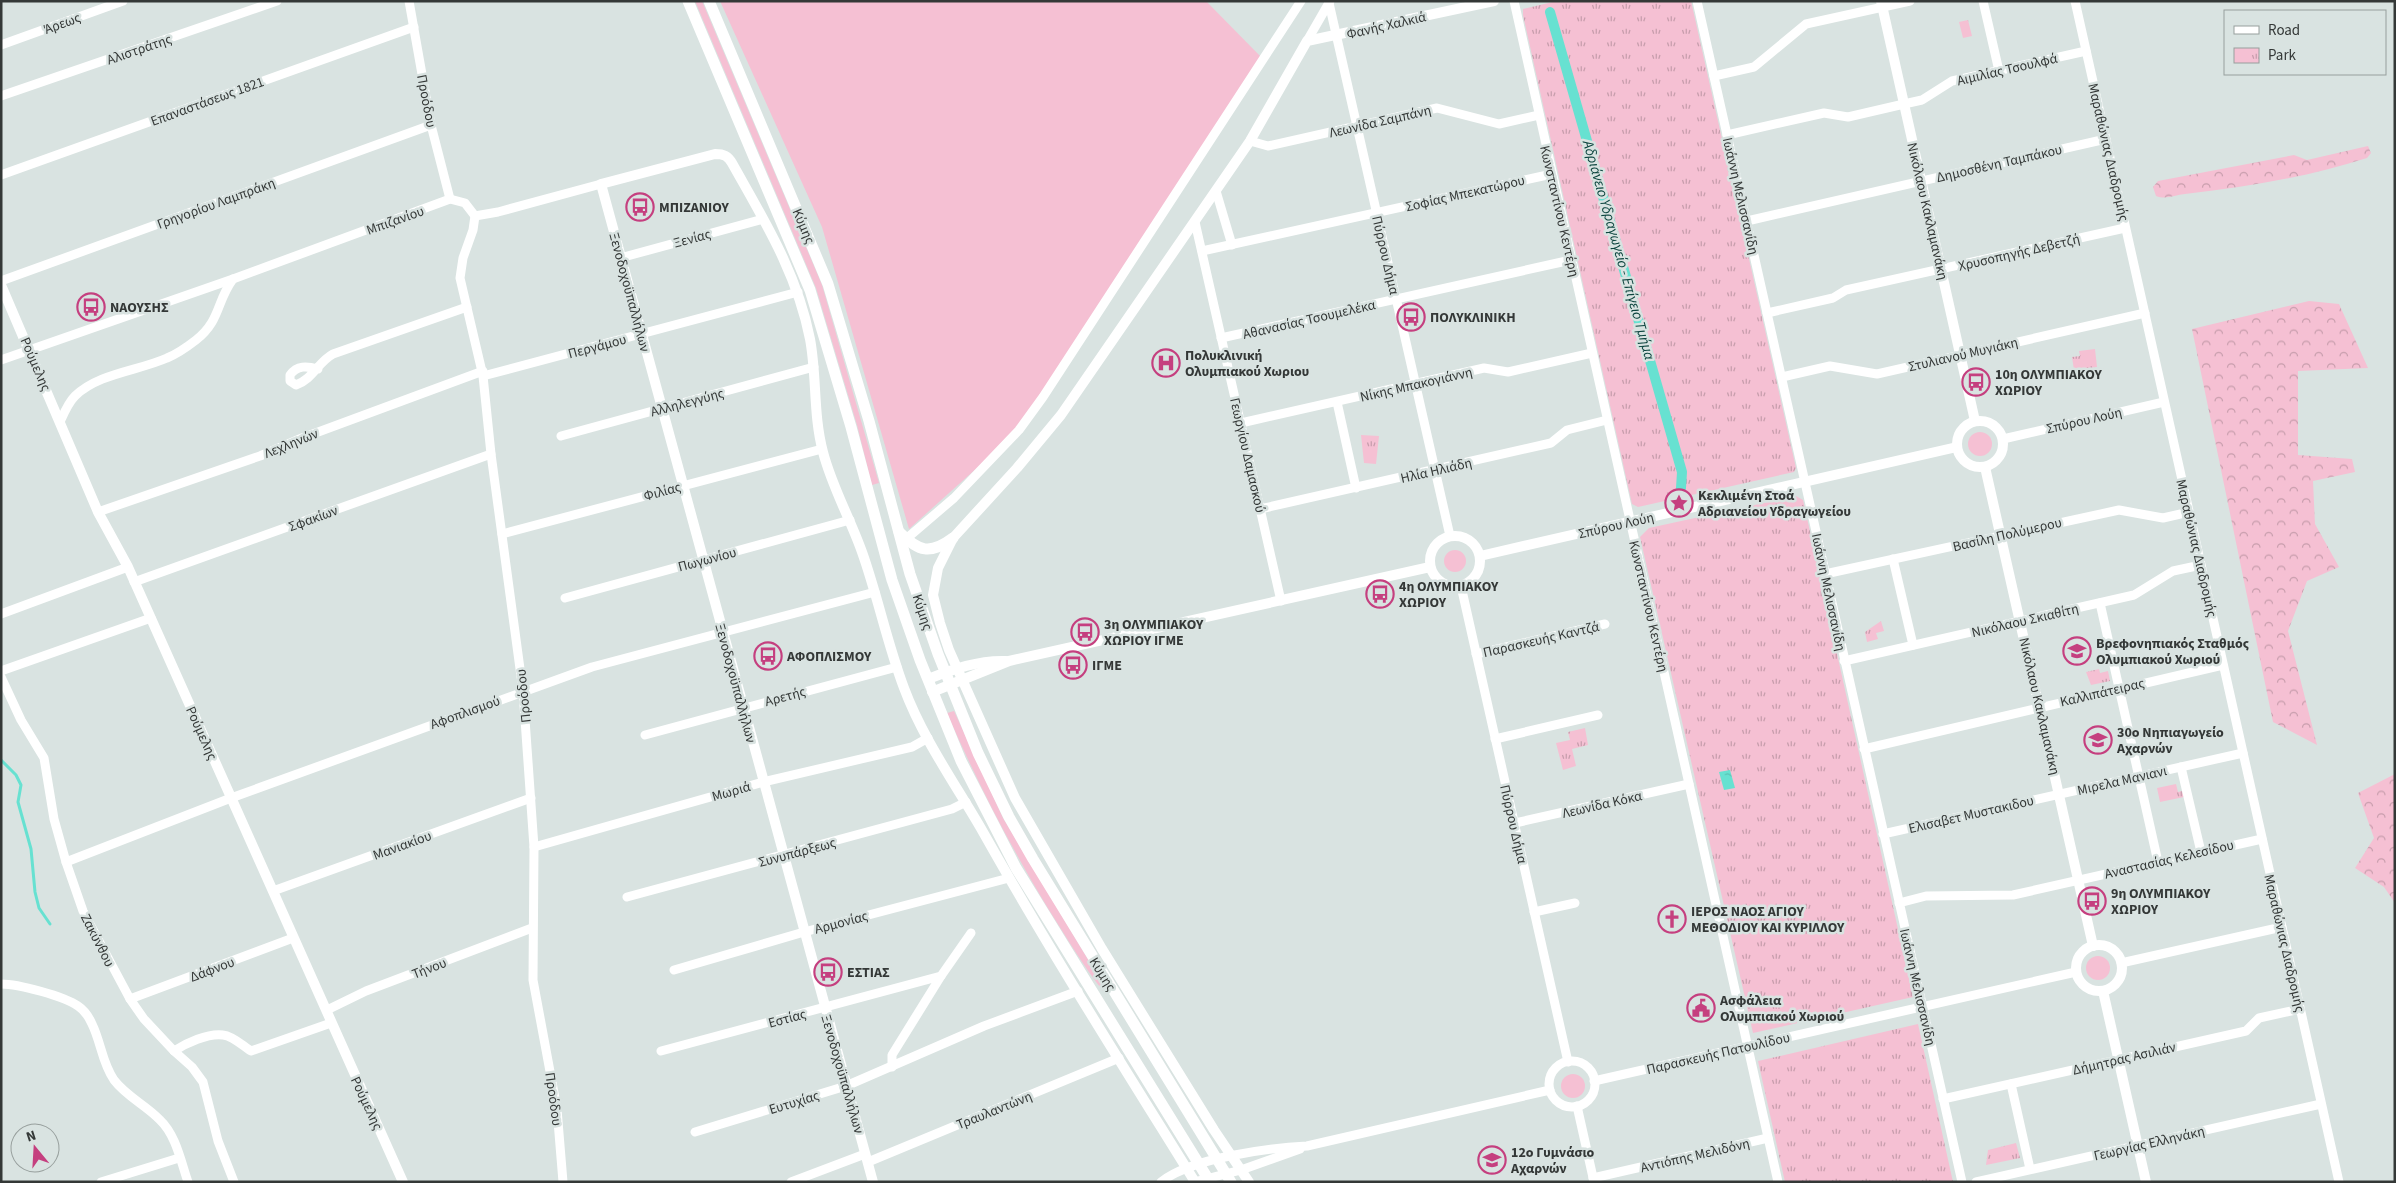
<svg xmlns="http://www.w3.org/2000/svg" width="2396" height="1183" font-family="'Source Sans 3',sans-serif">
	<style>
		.grass { fill: #f5c0d3 }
		.forest { fill: url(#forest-crowns) }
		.park { fill: url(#park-tufts) }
		.water { fill: url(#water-ripples) }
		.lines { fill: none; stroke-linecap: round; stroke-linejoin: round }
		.stream { stroke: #67e1d1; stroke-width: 3 }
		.canal { stroke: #67e1d1; stroke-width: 10 }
		.minor { stroke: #fff; stroke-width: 9 }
		.tertiary { stroke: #fff; stroke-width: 10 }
		.secondary { stroke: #fff; stroke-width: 11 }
		.labels { text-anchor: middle; stroke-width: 5; stroke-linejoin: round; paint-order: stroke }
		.street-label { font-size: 14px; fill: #343837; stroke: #d9e3e1 }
		.poi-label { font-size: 14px; font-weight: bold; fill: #343837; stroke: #d9e3e1; text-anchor: start }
		.water-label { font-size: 15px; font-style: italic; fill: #0d453f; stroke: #d9e3e1 }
	</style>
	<defs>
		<pattern id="forest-crowns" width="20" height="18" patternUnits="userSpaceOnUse" patternTransform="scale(1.25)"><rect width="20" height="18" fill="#f5c0d3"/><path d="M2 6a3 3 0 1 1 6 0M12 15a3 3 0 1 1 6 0" fill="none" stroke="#c79dac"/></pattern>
		<pattern id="park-tufts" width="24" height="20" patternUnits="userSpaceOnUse" patternTransform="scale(1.25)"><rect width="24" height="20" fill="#f5c0d3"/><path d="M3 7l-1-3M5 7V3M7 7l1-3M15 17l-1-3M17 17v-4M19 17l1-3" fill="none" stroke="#c79dac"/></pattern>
		<pattern id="water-ripples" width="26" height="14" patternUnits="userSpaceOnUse" patternTransform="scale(1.25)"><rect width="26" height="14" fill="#67e1d1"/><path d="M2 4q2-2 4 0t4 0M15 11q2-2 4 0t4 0" fill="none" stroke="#5ac2b4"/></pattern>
	</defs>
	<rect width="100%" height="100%" fill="#d9e3e1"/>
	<!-- grass -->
	<g class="grass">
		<polygon points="695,1 702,1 822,285 879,483 872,485 857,425 816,288"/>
		<polygon points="720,1 1206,1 1263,59 1019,430 909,529 822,227"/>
		<circle cx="1980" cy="444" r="12"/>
		<circle cx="1455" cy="561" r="11"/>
		<path d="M954,711l49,107 104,173 -3,1c-21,-26 -37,-54 -55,-82 -39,-64 -72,-128 -102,-197z"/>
		<circle cx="2098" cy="968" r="12"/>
		<circle cx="1573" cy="1086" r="12"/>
	</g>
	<!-- forest -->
	<g class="forest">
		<path d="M2368,146l3,7 -4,5c-59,19 -120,29 -182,36 -10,1 -19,6 -29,2l-3,-9 5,-6 136,-26 13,5z"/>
		<polygon points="2309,301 2339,304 2368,368 2298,371 2298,455 2352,459 2355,472 2313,481 2315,524 2339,567 2307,581 2288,631 2317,745 2273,722 2192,329"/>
		<polygon points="2395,774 2395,903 2384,887 2355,868 2374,838 2358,793"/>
	</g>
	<!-- park -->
	<g class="park">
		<polygon points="1557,1 1691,1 1796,468 1794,472 1638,507 1632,504 1523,15 1523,9"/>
		<polygon points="1968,20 1972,36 1963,38 1959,22"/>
		<polygon points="2095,349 2097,367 2074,370 2072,357 2080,356 2079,351"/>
		<polygon points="1361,435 1379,436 1376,464 1364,463"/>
		<polygon points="1796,496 1803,500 1913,997 1753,1033 1640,537 1649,528"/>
		<polygon points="1881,621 1884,631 1876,633 1878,639 1867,642 1865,632"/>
		<polygon points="2099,669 2100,673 2108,671 2110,681 2091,685 2086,672"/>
		<polygon points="1585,728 1588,745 1572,749 1576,766 1563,770 1556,743 1570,740 1568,732"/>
		<polygon points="2176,784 2178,792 2182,791 2184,797 2160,802 2157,788"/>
		<polygon points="1918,1024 1953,1182 1785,1182 1758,1061"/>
		<polygon points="2016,1143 2020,1158 1986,1165 1988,1150"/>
	</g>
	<!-- water -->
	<polygon class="water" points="1730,770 1735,788 1724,790 1719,772"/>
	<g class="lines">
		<!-- stream -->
		<polyline class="stream" points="1,760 16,775 21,785 18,802 31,849 35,892 39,908 50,924"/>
		<!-- canal -->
		<polyline class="canal" points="1550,12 1682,472 1681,488"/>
		<!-- minor -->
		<g class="minor">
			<polyline points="409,1 431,125 450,199"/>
			<polyline points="1514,1 1778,1182"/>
			<polyline points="1697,1 1962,1182"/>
			<polyline points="1983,1 1999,71"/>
			<polyline points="2075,1 2339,1182"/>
			<polyline points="1329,3 1450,536"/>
			<polyline points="1307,41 1330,1"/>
			<polyline points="1,45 123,1"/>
			<polyline points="1714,76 1754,67 1806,24 1910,1"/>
			<polyline points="1,96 277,1"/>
			<polyline points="1727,135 1824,113 1848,117 1904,104 1922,100 1952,81 2086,51"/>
			<polyline points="1250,141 1268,146 1437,108 1499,124 1539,115"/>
			<polyline points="1,175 414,27"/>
			<polyline points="1216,191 1232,245"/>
			<polyline points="475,216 473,230 463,258 460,278 483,376 491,454 523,691 534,847 533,980 557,1109 563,1182"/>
			<polyline points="1747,221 2106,139"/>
			<polyline points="1195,222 1281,601"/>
			<polyline points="1202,251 1552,174"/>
			<polyline points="620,258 763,219"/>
			<polyline points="1,281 431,125"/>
			<polyline points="1767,313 1833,298 1846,290 2125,228"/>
			<polyline points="1221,338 1571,260"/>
			<polyline points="1,360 233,279 450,199 465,203 475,216 498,212 601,184"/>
			<path d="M318,369c-11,-3 -21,-4 -28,6v6l6,4c17,-6 22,-23 37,-31l134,-47"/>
			<polyline points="483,376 798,292"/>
			<polyline points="1782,377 1830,366 1877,374 2145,313"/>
			<polyline points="1337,402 1356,488"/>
			<path d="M60,422c4,-9 8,-19 15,-26 24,-23 63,-25 92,-38 10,-4 20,-11 29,-18 25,-20 20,-38 37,-61"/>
			<polyline points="1241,423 1484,368 1508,372 1592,353"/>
			<polyline points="561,436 814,367"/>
			<polyline points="2003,439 2164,402"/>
			<polyline points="1260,509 1551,443 1567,430 1607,420"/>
			<polyline points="98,512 260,456 302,438 483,371"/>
			<polyline points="502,534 822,449"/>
			<polyline points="906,539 954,498 1019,430 1043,397 1301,1"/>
			<polyline points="1893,559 1913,645"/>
			<polyline points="1825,574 2119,510 2163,518 2189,512"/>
			<polyline points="134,582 491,454"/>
			<polyline points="1461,586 1568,1062"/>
			<polyline points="565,598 850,520"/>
			<polyline points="2100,603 2158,862"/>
			<polyline points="1,614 128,567"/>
			<polyline points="1476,654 1605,624"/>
			<polyline points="1844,661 2134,595 2173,571 2201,565"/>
			<polyline points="1,671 151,618"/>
			<polyline points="1,677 21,720 44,758 54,819 66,862 83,911 130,999 144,1019 174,1051 192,1067 203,1082 218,1141 234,1182"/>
			<polyline points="645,735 897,667"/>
			<polyline points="1495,739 1598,715"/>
			<polyline points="1864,749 2223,665"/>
			<polyline points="2181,767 2201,852"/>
			<polyline points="1515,823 1689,784"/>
			<polyline points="1883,834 2243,753"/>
			<polyline points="534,847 763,782 912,747 928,738"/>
			<polyline points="66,862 231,798 592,667 875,592"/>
			<polyline points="273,891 531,798"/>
			<polyline points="627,897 952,809 966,802"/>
			<polyline points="1899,903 1926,896 2013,895 2262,839"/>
			<polyline points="1534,912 1575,903"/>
			<polyline points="2121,963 2282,927"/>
			<polyline points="674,970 804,932 1009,878"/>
			<path d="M1,984c17,0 63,12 77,22 6,4 11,11 14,18 9,18 10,39 22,56 13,17 32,25 46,40 16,15 21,42 28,62"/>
			<polyline points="130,999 293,938"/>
			<polyline points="327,1010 366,991 532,928"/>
			<path d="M174,1051c12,-8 34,-18 49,-16 10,1 20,11 28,16l80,-28"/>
			<polyline points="661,1051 941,976"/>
			<circle cx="1572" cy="1084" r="23"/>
			<polyline points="892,1067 892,1055 941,976 971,933"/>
			<polyline points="1594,1081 2076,972"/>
			<polyline points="2011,1084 2030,1169"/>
			<polyline points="1943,1099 2246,1031 2259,1018 2300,1009"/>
			<polyline points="1577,1106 1594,1182"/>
			<polyline points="695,1132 846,1086 984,1026 1078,991"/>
			<polyline points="868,1162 1119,1058"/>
			<polyline points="1593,1178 1768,1138"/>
			<polyline points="101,1182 179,1158"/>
			<polyline points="791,1182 865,1154"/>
			<path d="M1161,1182c30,-24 107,-34 146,-36l243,-56"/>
			<polyline points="1194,1182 1241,1170 1300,1149"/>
			<polyline points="1976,1182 2321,1104"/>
		</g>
		<!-- tertiary -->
		<g class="tertiary">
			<polyline points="1881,1 1975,421"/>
			<polyline points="1,285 98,512 128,567 403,1182"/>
			<circle cx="1980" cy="444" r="23"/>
			<polyline points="1985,467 2093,946"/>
			<circle cx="1455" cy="561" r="25"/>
			<polyline points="1480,556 1957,447"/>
			<path d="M928,679c26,-10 50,-19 78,-18"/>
			<polyline points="932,692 1009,661 1430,567"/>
			<circle cx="2099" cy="968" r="23"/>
			<polyline points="2103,991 2146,1182"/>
			<path d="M873,1182l-272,-998 114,-30c9,0 13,2 17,9 33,59 65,110 78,176 7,37 3,76 13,113 9,35 27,66 39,100 16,45 25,91 42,136 19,51 52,97 79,144 67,119 140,234 212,350"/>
			<polyline points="1249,1182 1214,1130 1102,949 1015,798 949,650 940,623 933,595 938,568 953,538 1017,468 1061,415 1250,141 1307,41 1494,1"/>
		</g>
		<!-- secondary -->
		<g class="secondary">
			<polyline points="688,1 810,290 851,427 892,580 920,660 961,761 1016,868 1210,1182"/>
			<polyline points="709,1 828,284 869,421 910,574 938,654 978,753 1009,817 1033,859 1231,1182"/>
			<path d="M899,532c20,20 31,23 54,6"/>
		</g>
	</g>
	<!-- icons -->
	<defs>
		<g id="bus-ring" transform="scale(1.4375)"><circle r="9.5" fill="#d9e3e1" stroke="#c53f7f" stroke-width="1.5"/><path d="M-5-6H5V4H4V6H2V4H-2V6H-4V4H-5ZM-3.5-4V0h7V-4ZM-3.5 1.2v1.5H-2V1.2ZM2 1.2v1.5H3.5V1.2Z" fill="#c53f7f"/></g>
		<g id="hospital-ring" transform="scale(1.4375)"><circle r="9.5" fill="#d9e3e1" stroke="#c53f7f" stroke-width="1.5"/><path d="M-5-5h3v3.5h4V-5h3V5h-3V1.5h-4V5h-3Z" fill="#c53f7f"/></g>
		<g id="sight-ring" transform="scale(1.4375)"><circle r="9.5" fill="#d9e3e1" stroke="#c53f7f" stroke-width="1.5"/><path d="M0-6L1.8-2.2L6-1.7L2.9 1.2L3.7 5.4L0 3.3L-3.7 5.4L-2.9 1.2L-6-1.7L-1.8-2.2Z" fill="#c53f7f"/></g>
		<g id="school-ring" transform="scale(1.4375)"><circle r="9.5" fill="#d9e3e1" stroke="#c53f7f" stroke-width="1.5"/><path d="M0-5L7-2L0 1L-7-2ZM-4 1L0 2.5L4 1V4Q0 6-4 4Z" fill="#c53f7f"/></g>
		<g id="church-ring" transform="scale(1.4375)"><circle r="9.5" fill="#d9e3e1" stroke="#c53f7f" stroke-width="1.5"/><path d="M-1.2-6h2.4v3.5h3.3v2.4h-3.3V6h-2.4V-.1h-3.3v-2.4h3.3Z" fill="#c53f7f"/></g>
		<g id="civic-ring" transform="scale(1.4375)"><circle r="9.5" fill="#d9e3e1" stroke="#c53f7f" stroke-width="1.5"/><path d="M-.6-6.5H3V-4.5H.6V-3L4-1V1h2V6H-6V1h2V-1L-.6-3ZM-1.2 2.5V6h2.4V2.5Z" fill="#c53f7f"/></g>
	</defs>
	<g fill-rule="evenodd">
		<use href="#bus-ring" x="640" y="207"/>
		<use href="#bus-ring" x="91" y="307"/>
		<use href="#bus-ring" x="1411" y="317"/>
		<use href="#hospital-ring" x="1166" y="363"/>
		<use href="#bus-ring" x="1976" y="382"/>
		<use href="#sight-ring" x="1679" y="503"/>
		<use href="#bus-ring" x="1380" y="594"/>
		<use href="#bus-ring" x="1085" y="632"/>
		<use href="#school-ring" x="2077" y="651"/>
		<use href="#bus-ring" x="768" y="656"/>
		<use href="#bus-ring" x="1073" y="665"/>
		<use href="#school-ring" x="2098" y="740"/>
		<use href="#bus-ring" x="2092" y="901"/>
		<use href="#church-ring" x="1672" y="919"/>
		<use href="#bus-ring" x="828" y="972"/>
		<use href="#civic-ring" x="1701" y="1008"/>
		<use href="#school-ring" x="1492" y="1160"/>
	</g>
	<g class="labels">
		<!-- street labels -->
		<g class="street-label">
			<text transform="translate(62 23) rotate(-20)" y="5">Άρεως</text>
			<text transform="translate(1386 25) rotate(-13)" y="5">Φανής Χαλκιά</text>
			<text transform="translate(139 49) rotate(-19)" y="5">Αλιστράτης</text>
			<text transform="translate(2007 69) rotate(-13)" y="5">Αιμιλίας Τσουλφά</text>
			<text transform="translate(207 101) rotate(-20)" y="5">Επαναστάσεως 1821</text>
			<text transform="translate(427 101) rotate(79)" y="5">Προόδου</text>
			<text transform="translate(1380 121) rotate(-13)" y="5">Λεωνίδα Σαμπάνη</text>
			<text transform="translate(2109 152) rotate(77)" y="5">Μαραθώνιας Διαδρομής</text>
			<text transform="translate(1999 163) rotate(-13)" y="5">Δημοσθένη Ταμπάκου</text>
			<text transform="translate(1465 193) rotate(-13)" y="5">Σοφίας Μπεκατώρου</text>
			<text transform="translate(1741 196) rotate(77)" y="5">Ιωάννη Μελισσανίδη</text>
			<text transform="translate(216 203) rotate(-20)" y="5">Γρηγορίου Λαμπράκη</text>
			<text transform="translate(1560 211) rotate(77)" y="5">Κωνσταντίνου Κεντέρη</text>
			<text transform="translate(1928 211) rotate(77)" y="5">Νικόλαου Κακλαμανάκη</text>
			<text transform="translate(395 220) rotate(-20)" y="5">Μπιζανίου</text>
			<text transform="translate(804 226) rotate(67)" y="5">Κύμης</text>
			<text transform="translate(692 238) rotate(-15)" y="5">Ξενίας</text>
			<text transform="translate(2019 252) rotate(-13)" y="5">Χρυσοπηγής Δεβετζή</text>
			<text transform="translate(1386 255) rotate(77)" y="5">Πύρρου Δήμα</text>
			<text transform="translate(630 292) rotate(75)" y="5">Ξενοδοχοϋπαλλήλων</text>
			<text transform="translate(1309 319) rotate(-13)" y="5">Αθανασίας Τσουμελέκα</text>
			<text transform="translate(597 346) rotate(-15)" y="5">Περγάμου</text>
			<text transform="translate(1963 354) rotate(-13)" y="5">Στυλιανού Μυγιάκη</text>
			<text transform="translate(36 364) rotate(67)" y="5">Ρούμελης</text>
			<text transform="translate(1416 384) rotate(-13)" y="5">Νίκης Μπακογιάννη</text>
			<text transform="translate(687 402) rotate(-15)" y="5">Αλληλεγγύης</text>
			<text transform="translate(2084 420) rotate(-13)" y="5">Σπύρου Λούη</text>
			<text transform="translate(291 443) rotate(-22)" y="5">Λεχληνών</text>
			<text transform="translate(1248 455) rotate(77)" y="5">Γεωργίου Δαμασκού</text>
			<text transform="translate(1436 470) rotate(-13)" y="5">Ηλία Ηλιάδη</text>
			<text transform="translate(662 491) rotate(-15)" y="5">Φιλίας</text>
			<text transform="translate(313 518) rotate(-20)" y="5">Σφακίων</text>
			<text transform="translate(1616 525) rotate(-13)" y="5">Σπύρου Λούη</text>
			<text transform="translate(2007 534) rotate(-13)" y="5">Βασίλη Πολύμερου</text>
			<text transform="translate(2197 548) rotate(77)" y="5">Μαραθώνιας Διαδρομής</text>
			<text transform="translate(707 559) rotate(-15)" y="5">Πωγωνίου</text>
			<text transform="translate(1829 592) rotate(78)" y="5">Ιωάννη Μελισσανίδη</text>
			<text transform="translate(1649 606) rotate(77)" y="5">Κωνσταντίνου Κεντέρη</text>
			<text transform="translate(923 612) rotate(72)" y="5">Κύμης</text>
			<text transform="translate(2025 620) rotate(-13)" y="5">Νικόλαου Σκιαθίτη</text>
			<text transform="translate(1541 639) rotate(-13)" y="5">Παρασκευής Καντζά</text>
			<text transform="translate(736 683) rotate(75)" y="5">Ξενοδοχοϋπαλλήλων</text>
			<text transform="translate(2102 692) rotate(-13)" y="5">Καλλιπάτειρας</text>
			<text transform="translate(523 696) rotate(-96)" y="5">Προόδου</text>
			<text transform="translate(785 696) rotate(-15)" y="5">Αρετής</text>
			<text transform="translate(2040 706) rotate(77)" y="5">Νικόλαου Κακλαμανάκη</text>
			<text transform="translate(465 712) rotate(-20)" y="5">Αφοπλισμού</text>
			<text transform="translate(202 733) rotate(66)" y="5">Ρούμελης</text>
			<text transform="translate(2122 780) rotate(-13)" y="5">Μιρελα Μανιανι</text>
			<text transform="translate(731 791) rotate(-16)" y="5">Μωριά</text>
			<text transform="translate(1602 804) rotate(-13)" y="5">Λεωνίδα Κόκα</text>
			<text transform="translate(1971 814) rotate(-13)" y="5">Ελισαβετ Μυστακιδου</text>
			<text transform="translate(1514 824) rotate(77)" y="5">Πύρρου Δήμα</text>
			<text transform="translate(402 845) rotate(-20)" y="5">Μανιακίου</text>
			<text transform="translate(797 852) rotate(-15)" y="5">Συνυπάρξεως</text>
			<text transform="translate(2169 859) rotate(-13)" y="5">Αναστασίας Κελεσίδου</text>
			<text transform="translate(841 922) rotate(-15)" y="5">Αρμονίας</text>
			<text transform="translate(98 940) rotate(63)" y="5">Ζακύνθου</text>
			<text transform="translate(2285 943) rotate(77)" y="5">Μαραθώνιας Διαδρομής</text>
			<text transform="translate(429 968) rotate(-21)" y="5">Τήνου</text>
			<text transform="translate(212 969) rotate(-21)" y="5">Δάφνου</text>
			<text transform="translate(1103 974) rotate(58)" y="5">Κύμης</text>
			<text transform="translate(1918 987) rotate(77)" y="5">Ιωάννη Μελισσανίδη</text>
			<text transform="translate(787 1018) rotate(-15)" y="5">Εστίας</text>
			<text transform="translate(1718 1053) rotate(-13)" y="5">Παρασκευής Πατουλίδου</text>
			<text transform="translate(2124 1058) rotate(-13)" y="5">Δήμητρας Ασιλιάν</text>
			<text transform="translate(843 1074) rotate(74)" y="5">Ξενοδοχοϋπαλλήλων</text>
			<text transform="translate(554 1099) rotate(82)" y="5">Προόδου</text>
			<text transform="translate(794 1102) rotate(-17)" y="5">Ευτυχίας</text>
			<text transform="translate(367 1103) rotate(65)" y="5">Ρούμελης</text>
			<text transform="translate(994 1110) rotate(-22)" y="5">Τραυλαντώνη</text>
			<text transform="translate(2149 1143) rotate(-13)" y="5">Γεωργίας Ελληνάκη</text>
			<text transform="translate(1695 1155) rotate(-13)" y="5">Αντιόπης Μελιδόνη</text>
		</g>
		<!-- poi labels -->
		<g class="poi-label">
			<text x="659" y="212">ΜΠΙΖΑΝΙΟΥ</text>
			<text x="110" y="312">ΝΑΟΥΣΗΣ</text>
			<text x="1430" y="322">ΠΟΛΥΚΛΙΝΙΚΗ</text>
			<text x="1185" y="360">Πολυκλινική<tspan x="1185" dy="16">Ολυμπιακού Χωριου</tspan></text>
			<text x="1995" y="379">10η ΟΛΥΜΠΙΑΚΟΥ<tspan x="1995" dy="16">ΧΩΡΙΟΥ</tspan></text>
			<text x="1698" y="500">Κεκλιμένη Στοά<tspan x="1698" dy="16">Αδριανείου Υδραγωγείου</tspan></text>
			<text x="1399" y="591">4η ΟΛΥΜΠΙΑΚΟΥ<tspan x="1399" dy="16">ΧΩΡΙΟΥ</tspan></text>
			<text x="1104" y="629">3η ΟΛΥΜΠΙΑΚΟΥ<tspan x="1104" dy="16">ΧΩΡΙΟΥ ΙΓΜΕ</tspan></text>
			<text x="2096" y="648">Βρεφονηπιακός Σταθμός<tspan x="2096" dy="16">Ολυμπιακού Χωριού</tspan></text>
			<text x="787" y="661">ΑΦΟΠΛΙΣΜΟΥ</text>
			<text x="1092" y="670">ΙΓΜΕ</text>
			<text x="2117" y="737">30ο Νηπιαγωγείο<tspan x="2117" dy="16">Αχαρνών</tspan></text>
			<text x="2111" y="898">9η ΟΛΥΜΠΙΑΚΟΥ<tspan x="2111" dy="16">ΧΩΡΙΟΥ</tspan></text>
			<text x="1691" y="916">ΙΕΡΟΣ ΝΑΟΣ ΑΓΙΟΥ<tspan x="1691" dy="16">ΜΕΘΟΔΙΟΥ ΚΑΙ ΚΥΡΙΛΛΟΥ</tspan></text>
			<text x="847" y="977">ΕΣΤΙΑΣ</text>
			<text x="1720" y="1005">Ασφάλεια<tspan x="1720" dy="16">Ολυμπιακού Χωριού</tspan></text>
			<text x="1511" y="1157">12ο Γυμνάσιο<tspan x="1511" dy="16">Αχαρνών</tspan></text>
		</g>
		<!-- water labels -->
		<g class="water-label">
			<text transform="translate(1619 250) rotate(74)" y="5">Αδριάνειο Υδραγωγείο - Επίγειο Τμήμα</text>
		</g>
	</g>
	<!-- border -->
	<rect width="2396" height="1183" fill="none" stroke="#343837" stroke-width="5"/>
	<!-- legend -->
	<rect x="2224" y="10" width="162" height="65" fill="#d9e3e1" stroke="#979f9d"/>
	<rect x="2234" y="26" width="25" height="8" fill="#ffffff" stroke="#979f9d"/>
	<text x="2268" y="35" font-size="15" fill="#343837">Road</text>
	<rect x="2234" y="48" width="25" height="15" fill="url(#park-tufts)" stroke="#979f9d"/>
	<text x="2268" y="60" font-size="15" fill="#343837">Park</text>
	<!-- north arrow -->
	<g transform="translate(35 1148) rotate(342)"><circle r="24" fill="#d9e3e1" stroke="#979f9d"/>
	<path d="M0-4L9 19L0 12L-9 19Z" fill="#c53f7f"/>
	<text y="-8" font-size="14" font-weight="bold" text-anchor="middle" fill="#343837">N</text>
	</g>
</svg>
